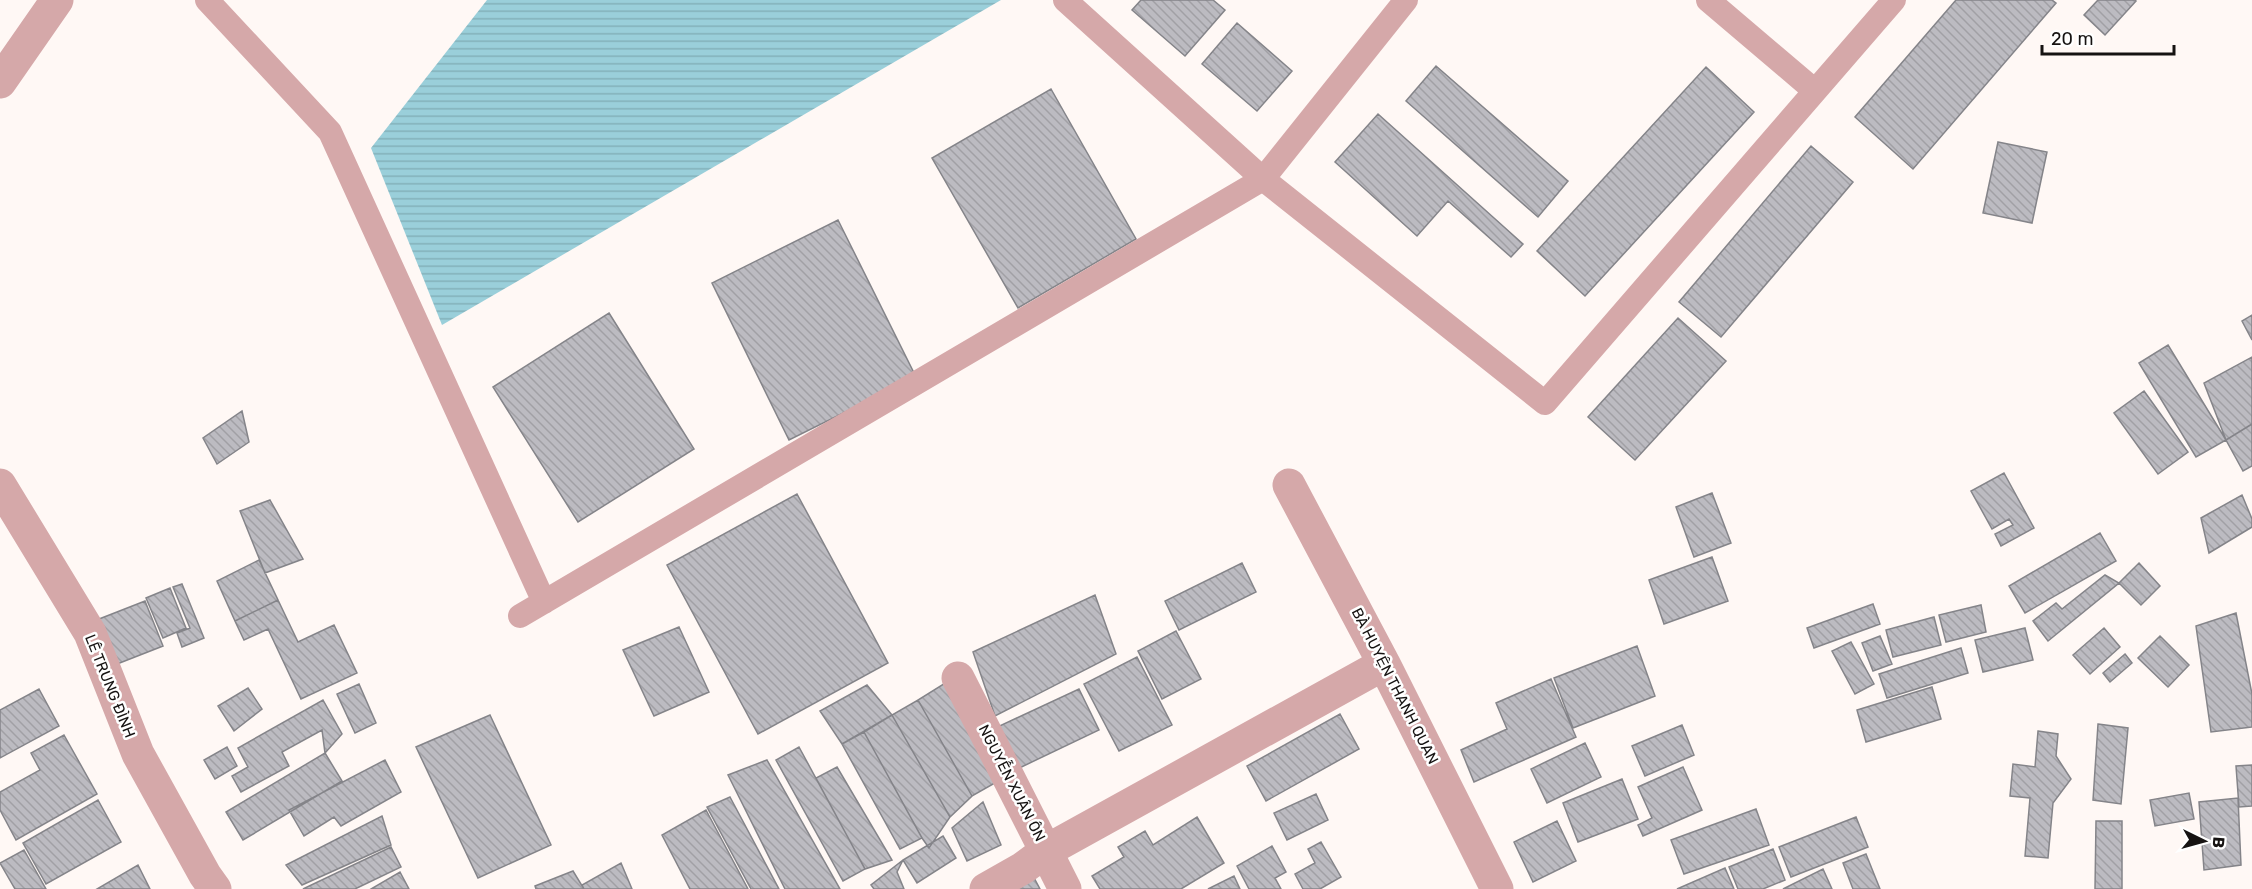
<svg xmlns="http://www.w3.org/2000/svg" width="2252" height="889" font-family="Rubik,sans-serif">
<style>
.water{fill:url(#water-rules)}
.building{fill:url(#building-back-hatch);stroke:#848489;stroke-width:1.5}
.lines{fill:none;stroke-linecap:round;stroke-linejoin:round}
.lane{stroke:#d5a8a9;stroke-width:24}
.street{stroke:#d5a8a9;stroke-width:33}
.labels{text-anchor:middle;stroke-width:5;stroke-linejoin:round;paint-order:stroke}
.street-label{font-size:15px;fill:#161312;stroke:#fff}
</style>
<defs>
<pattern id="water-rules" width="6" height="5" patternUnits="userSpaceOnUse" patternTransform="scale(1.5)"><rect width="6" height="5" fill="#9acfda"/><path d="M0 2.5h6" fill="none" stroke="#84b1ba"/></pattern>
<pattern id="building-back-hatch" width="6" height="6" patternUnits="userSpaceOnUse" patternTransform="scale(1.5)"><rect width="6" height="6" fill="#bcbbc1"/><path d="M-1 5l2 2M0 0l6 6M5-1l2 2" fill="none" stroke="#a1a0a5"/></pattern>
</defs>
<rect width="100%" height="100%" fill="#fff8f5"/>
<path class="water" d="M487,0H1001L442,325L371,148Z"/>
<path class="building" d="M1141,0H1213L1225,10L1185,56L1132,10Z
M1956,0H2052L2056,3L1913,169L1855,117Z
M2098,0H2135L2136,1L2105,35L2084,15Z
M1237,23L1292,71L1257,111L1202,64Z
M1436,66L1568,181L1538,217L1406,101Z
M1706,67L1754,112L1585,296L1537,251Z
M1051,89L1136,239L1018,308L932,158Z
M1378,114L1523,244L1511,257L1448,201L1417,236L1335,162Z
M1998,142L2047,152L2032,223L1983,213Z
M1811,146L1853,182L1721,337L1679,302Z
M838,220L916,377L789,440L712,283Z
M609,313L694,449L578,522L493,387Z
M2252,315V340L2242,321Z
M1678,318L1726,361L1635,460L1588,417Z
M2168,345L2226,440L2196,457L2139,363Z
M2252,357V424L2226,440L2204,383Z
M2144,391L2188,452L2158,474L2114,413Z
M242,411L249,442L217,464L203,438Z
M2252,424V466L2243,471L2226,440Z
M2004,473L2034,528L2001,546L1995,534L2013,525L2009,519L1992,529L1971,491Z
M1712,493L1731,543L1694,557L1676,507Z
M797,494L888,663L758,734L667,565Z
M2242,495L2252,519V527L2209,553L2201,518Z
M270,500L303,559L265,573L240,511Z
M2100,533L2116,561L2025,613L2009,586Z
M1712,557L1728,601L1664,624L1649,580Z
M259,560L278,600L235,621L217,581Z
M1242,563L1256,592L1179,630L1165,601Z
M2139,563L2160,586L2141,605L2119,583Z
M2105,575L2119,583L2048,641L2033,621L2056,603L2062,609Z
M182,584L204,638L182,647L177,633L190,628L173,587Z
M170,588L186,628L163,638L146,598Z
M1095,595L1116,654L995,716L973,652Z
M278,600L298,642L334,625L357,673L301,699L268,629L244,640L235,621Z
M145,601L163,646L112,666L94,621Z
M1873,604L1880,624L1814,648L1807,628Z
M1981,605L1986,632L1946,642L1939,615Z
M2236,613L2252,694V727L2211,732L2196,626Z
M1934,617L1941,645L1893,657L1886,630Z
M679,627L709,692L654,716L623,650Z
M2025,628L2033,660L1983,672L1975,640Z
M2104,628L2120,647L2090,674L2073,655Z
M1176,631L1201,679L1162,699L1138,651Z
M1880,636L1892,664L1873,671L1862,643Z
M2160,636L2189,665L2168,687L2138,658Z
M1851,642L1874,684L1855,694L1832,651Z
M1637,646L1655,696L1573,728L1554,678Z
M1961,648L1968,673L1887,698L1879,674Z
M2125,654L2132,663L2110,682L2103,673Z
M1137,657L1172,725L1119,751L1084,684Z
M1551,679L1576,737L1474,782L1461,750L1507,729L1496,703Z
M950,680L1002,779L972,796L918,700Z
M359,684L376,723L355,733L337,694Z
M867,685L892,715L842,744L820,711Z
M1932,687L1941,719L1866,742L1857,710Z
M248,688L262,709L234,731L218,706Z
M39,689L59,726L0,758V710Z
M1079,689L1099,730L1013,771L993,729Z
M323,700L342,734L325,753L322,730L282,752L289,766L241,792L232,776L248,767L238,748Z
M918,700L972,796L950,817L892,715Z
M1340,714L1359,749L1266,801L1247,766Z
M490,715L551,845L478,878L416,747Z
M892,715L950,817L929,848L922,838L864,732Z
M2098,724L2128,728L2121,804L2093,800Z
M1682,725L1694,755L1645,776L1632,746Z
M2038,731L2058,734L2056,756L2071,779L2053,803L2048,858L2025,856L2030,798L2010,796L2013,764L2035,767Z
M864,732L922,838L900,849L842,744Z
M64,735L97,794L16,840L0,810V792L40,770L31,753Z
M1585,743L1601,777L1547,803L1531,769Z
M227,747L237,766L215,779L204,760Z
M799,747L865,869L843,881L776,760Z
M325,753L342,781L243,840L226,812Z
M385,760L401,792L341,826L334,817L304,836L289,810Z
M767,760L840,889H785L728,775Z
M2252,765V806L2239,807L2236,766Z
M837,767L892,860L865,869L816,778Z
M1683,767L1702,810L1643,836L1638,825L1652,818L1638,787Z
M1622,779L1638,819L1578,842L1563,803Z
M2189,793L2194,819L2155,826L2150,800Z
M1316,794L1328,820L1287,840L1274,813Z
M730,797L779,889H751L707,807Z
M2238,798L2241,865L2204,870L2199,802Z
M98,800L121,842L46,884L23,843Z
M983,802L1001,845L967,861L952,828Z
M1756,809L1769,845L1684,874L1671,840Z
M706,810L748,889H690L662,835Z
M382,816L391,845L302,885L286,865Z
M1197,817L1224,863L1181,889H1100L1092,876L1124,857L1118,847L1145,831L1153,845Z
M1856,817L1868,847L1791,877L1779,847Z
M1557,821L1576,861L1533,882L1514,842Z
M2096,821H2122V889H2095Z
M943,836L956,858L917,883L903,860Z
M1321,842L1341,877L1320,889H1303L1295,874L1315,863L1308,849Z
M1272,846L1286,872L1275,878L1281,889H1249L1237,866Z
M391,847L401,867L355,889H303Z
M1773,849L1785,880L1763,889H1738L1729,867Z
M24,850L46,889H15L0,863Z
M1866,854L1880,889H1853L1843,863Z
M903,860L897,872L904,889H874L871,885Z
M621,863L632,889H584L582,885Z
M138,865L150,889H97Z
M1725,868L1734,889H1677Z
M1823,869L1832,889H1783Z
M573,871L584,889H536L535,886Z
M400,872L409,889H371Z
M1032,874L1040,889H1008Z
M1234,876L1240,889H1208Z"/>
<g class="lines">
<path class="lane" d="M207,0L330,132L544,602
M1065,0L1263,179L1545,403L1894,0
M1708,0L1815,91
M520,616L1263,179L1406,0"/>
<path class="street" d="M0,82L57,0
M0,485L90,633L138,754L205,875L215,889
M1289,485L1384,664L1497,889
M958,678L1065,889
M986,889L1023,868L1046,851L1384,664"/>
</g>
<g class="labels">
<g class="street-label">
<text transform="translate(110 686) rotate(68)" y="5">LÊ TRUNG ĐÌNH</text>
<text transform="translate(1395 686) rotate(63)" y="5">BÀ HUYỆN THANH QUAN</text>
<text transform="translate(1012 783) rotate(63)" y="5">NGUYỄN XUÂN ÔN</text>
</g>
</g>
<g transform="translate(2204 841) rotate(95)" stroke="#ffffff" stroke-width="4.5" paint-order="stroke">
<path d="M0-4.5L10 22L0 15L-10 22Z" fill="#161312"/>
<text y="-9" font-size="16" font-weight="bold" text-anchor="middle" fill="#161312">B</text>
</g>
<path d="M2042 45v9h132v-9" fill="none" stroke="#161312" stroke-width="3"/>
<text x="2051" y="45" font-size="18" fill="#161312" stroke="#ffffff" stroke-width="4.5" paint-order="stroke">20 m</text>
</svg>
